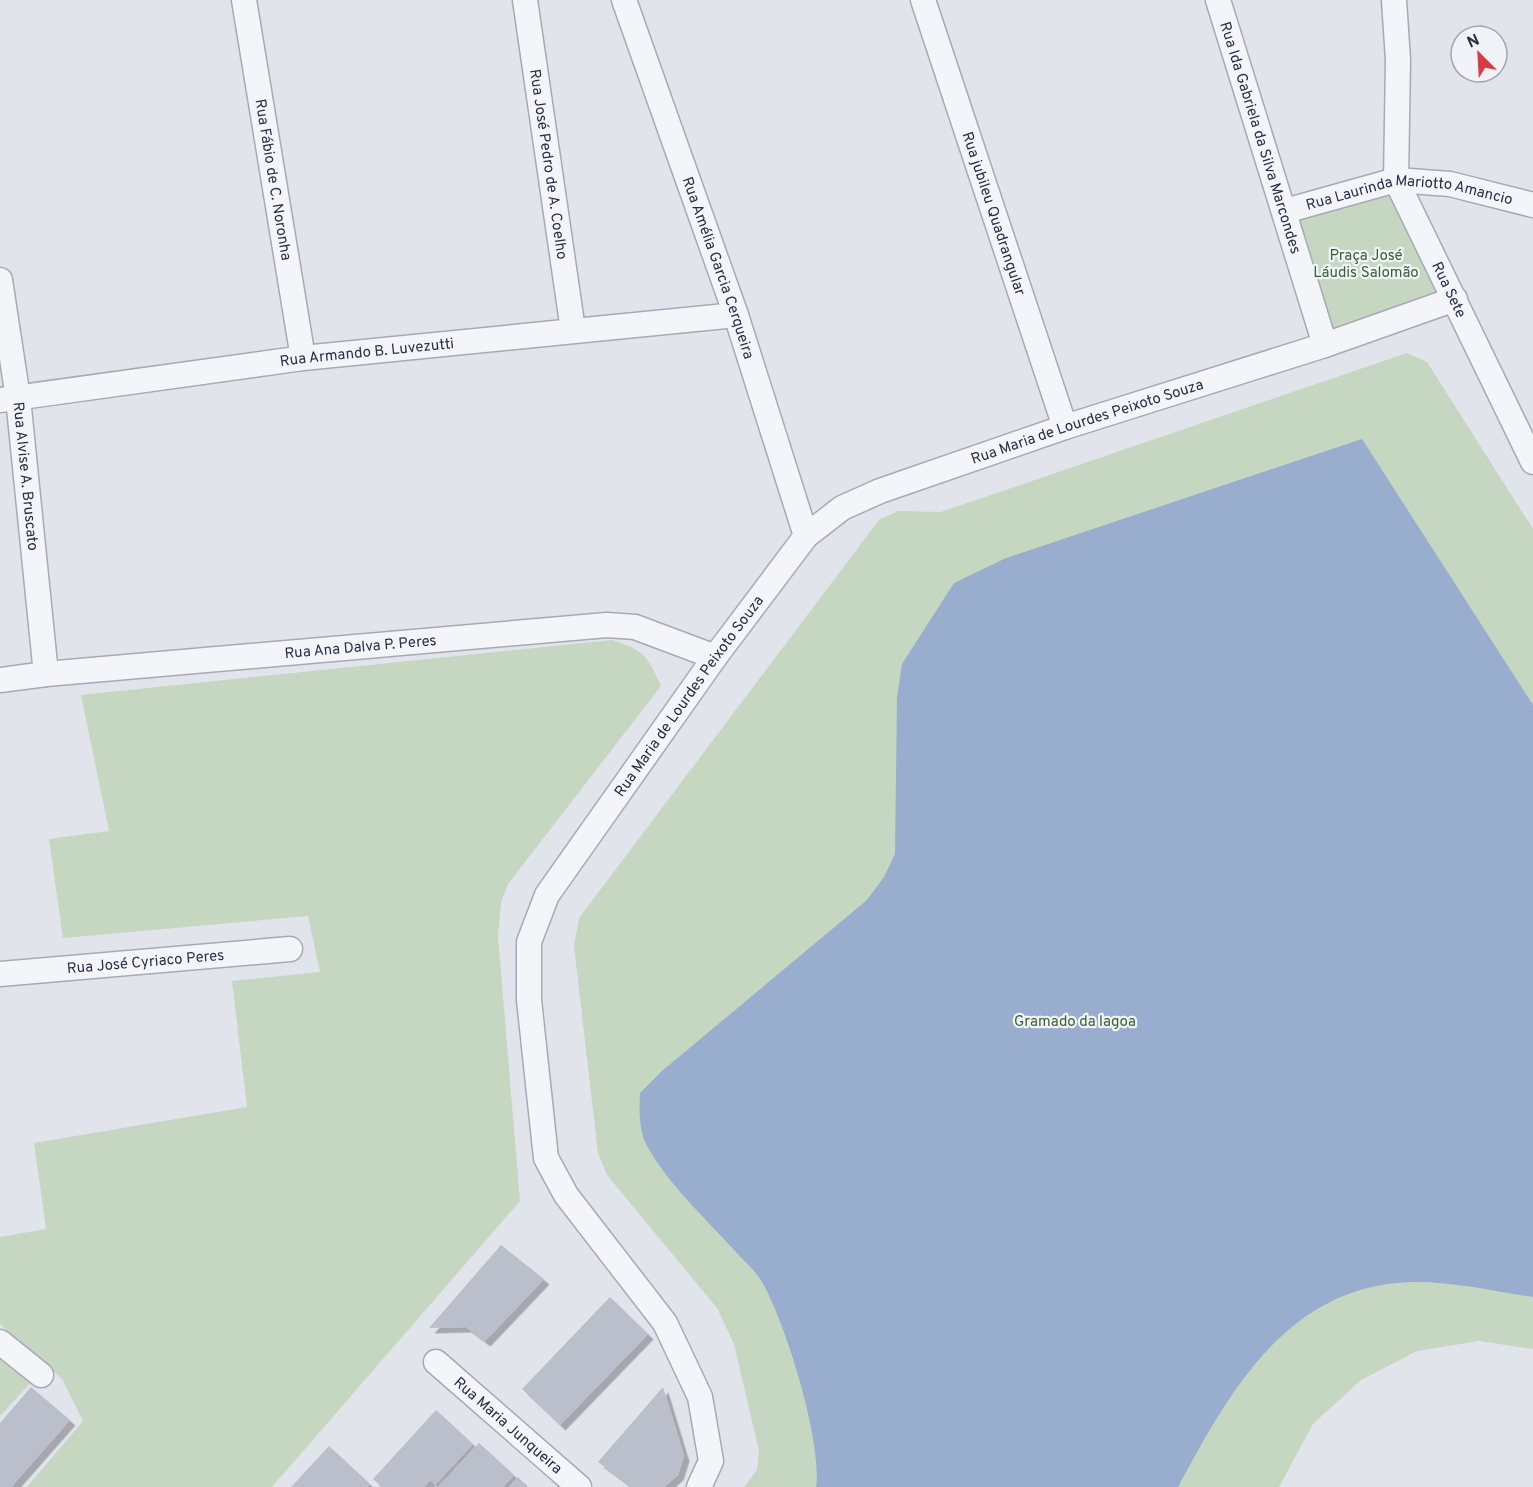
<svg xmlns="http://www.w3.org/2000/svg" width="1533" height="1487" font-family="Overpass,sans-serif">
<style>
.green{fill:#c5d6c1}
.water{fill:#99aece}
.building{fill:#babfcb;filter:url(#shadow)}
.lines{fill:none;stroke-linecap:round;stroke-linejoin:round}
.street-casing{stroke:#a5aab6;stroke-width:27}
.street{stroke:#f4f5f9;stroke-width:24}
.labels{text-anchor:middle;stroke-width:4.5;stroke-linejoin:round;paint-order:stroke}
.street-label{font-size:15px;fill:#272f45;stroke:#f1f3f8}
.park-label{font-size:15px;fill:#386233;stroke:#f1f3f8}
</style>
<defs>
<filter id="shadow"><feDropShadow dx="5.5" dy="5.5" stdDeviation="0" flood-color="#0004"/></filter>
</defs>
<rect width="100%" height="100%" fill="#e1e4eb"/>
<path class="green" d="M1391,188L1445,295L1329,336L1294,217Z
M1407,353L1427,362L1533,529V1349L1479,1341L1417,1351L1361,1380L1313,1424L1279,1487H744L757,1470L759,1451L734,1344L717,1308L607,1175L598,1153L574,946L579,918L879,520L898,511L941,512Z
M612,640C645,651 647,655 661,686L508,884L501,902L498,936L520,1201L272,1487H27L83,1421L62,1379L0,1324V1237L46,1229L34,1143L247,1107L232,981L320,972L308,916L63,938L49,839L109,831L81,695Z
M0,1351L33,1380L0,1416Z"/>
<path class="water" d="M1362,439L1533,705V1297C1493,1291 1451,1281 1411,1282C1287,1286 1230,1391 1178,1487H816C823,1443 785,1321 762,1282C756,1271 744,1261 735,1251C706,1219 668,1184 647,1146C639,1131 639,1110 640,1093L662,1071L867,900L884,877L895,854L897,698L902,664L954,583L1006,558Z"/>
<path class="building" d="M501,1245L544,1279L485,1341L466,1327L429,1328Z
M610,1297L648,1334L560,1425L522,1389Z
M31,1387L70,1420L11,1487H0V1423Z
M663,1387L684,1456L678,1475L664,1487H632L598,1462Z
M436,1410L473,1444L435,1485L430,1480L424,1487H382L373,1479Z
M479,1443L514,1475L503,1487H438Z
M329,1446L370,1484L367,1487H291Z
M518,1477L528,1487H509Z"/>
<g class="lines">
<g class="street-casing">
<g id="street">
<path id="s1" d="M244,0L303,358"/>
<path id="s2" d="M525,0L573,330"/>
<path id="s3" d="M624,0L736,315L806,536"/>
<path id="s4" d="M923,0L1065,427"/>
<path id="s5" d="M1218,0L1325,345"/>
<path id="s6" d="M1394,0L1398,60L1396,180L1533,462"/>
<path id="s7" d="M1285,211L1396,180L1450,184L1533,205"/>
<path id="s8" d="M0,280L18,398L46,674"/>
<path id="s9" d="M0,400L303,358L736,315"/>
<path id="s10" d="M0,680L46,674L607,625L635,627L715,657"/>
<path id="s11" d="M0,974L290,949"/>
<path d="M0,1342L41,1375"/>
<path id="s12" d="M436,1362L579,1487"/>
<path id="s13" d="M699,1487L711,1461L700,1397L665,1323L566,1195L546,1158L529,1000V942L547,895L715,657L806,536L842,508L880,491L1065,427L1325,345L1455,299"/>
</g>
</g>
<use href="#street" class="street"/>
</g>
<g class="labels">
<g class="street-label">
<text dy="5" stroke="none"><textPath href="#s5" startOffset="144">Rua Ida Gabriela da Silva Marcondes</textPath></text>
<text dy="5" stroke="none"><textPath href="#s2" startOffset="166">Rua José Pedro de A. Coelho</textPath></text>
<text dy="5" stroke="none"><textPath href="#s1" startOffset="182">Rua Fábio de C. Noronha</textPath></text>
<text dy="5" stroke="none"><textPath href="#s7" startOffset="128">Rua Laurinda Mariotto Amancio</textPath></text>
<text dy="5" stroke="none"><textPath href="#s4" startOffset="225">Rua jubileu Quadrangular</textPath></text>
<text dy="5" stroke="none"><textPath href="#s3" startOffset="284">Rua Amélia Garcia Cerqueira</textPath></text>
<text dy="5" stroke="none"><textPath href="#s6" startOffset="302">Rua Sete</textPath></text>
<text dy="5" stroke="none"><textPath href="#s9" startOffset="370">Rua Armando B. Luvezutti</textPath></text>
<text dy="5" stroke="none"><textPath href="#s13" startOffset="1395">Rua Maria de Lourdes Peixoto Souza</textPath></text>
<text dy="5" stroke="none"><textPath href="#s8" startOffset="198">Rua Alvise A. Bruscato</textPath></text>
<text dy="5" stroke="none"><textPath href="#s10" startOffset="362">Rua Ana Dalva P. Peres</textPath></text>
<text dy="5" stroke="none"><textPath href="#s13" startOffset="891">Rua Maria de Lourdes Peixoto Souza</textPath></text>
<text dy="5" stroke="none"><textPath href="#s11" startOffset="146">Rua José Cyriaco Peres</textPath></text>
<text dy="5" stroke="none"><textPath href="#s12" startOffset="96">Rua Maria Junqueira</textPath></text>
</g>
<g class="park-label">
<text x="1366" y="260">Praça José<tspan x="1366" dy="17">Láudis Salomão</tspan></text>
<text x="1075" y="1026">Gramado da lagoa</text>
</g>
</g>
<g transform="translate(1479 54) rotate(336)"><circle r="28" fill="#f1f3f8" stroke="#a0a5b0" stroke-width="1.5"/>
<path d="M0-4.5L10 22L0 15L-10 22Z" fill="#db3a45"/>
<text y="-9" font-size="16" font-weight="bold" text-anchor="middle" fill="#272f45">N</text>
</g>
</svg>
